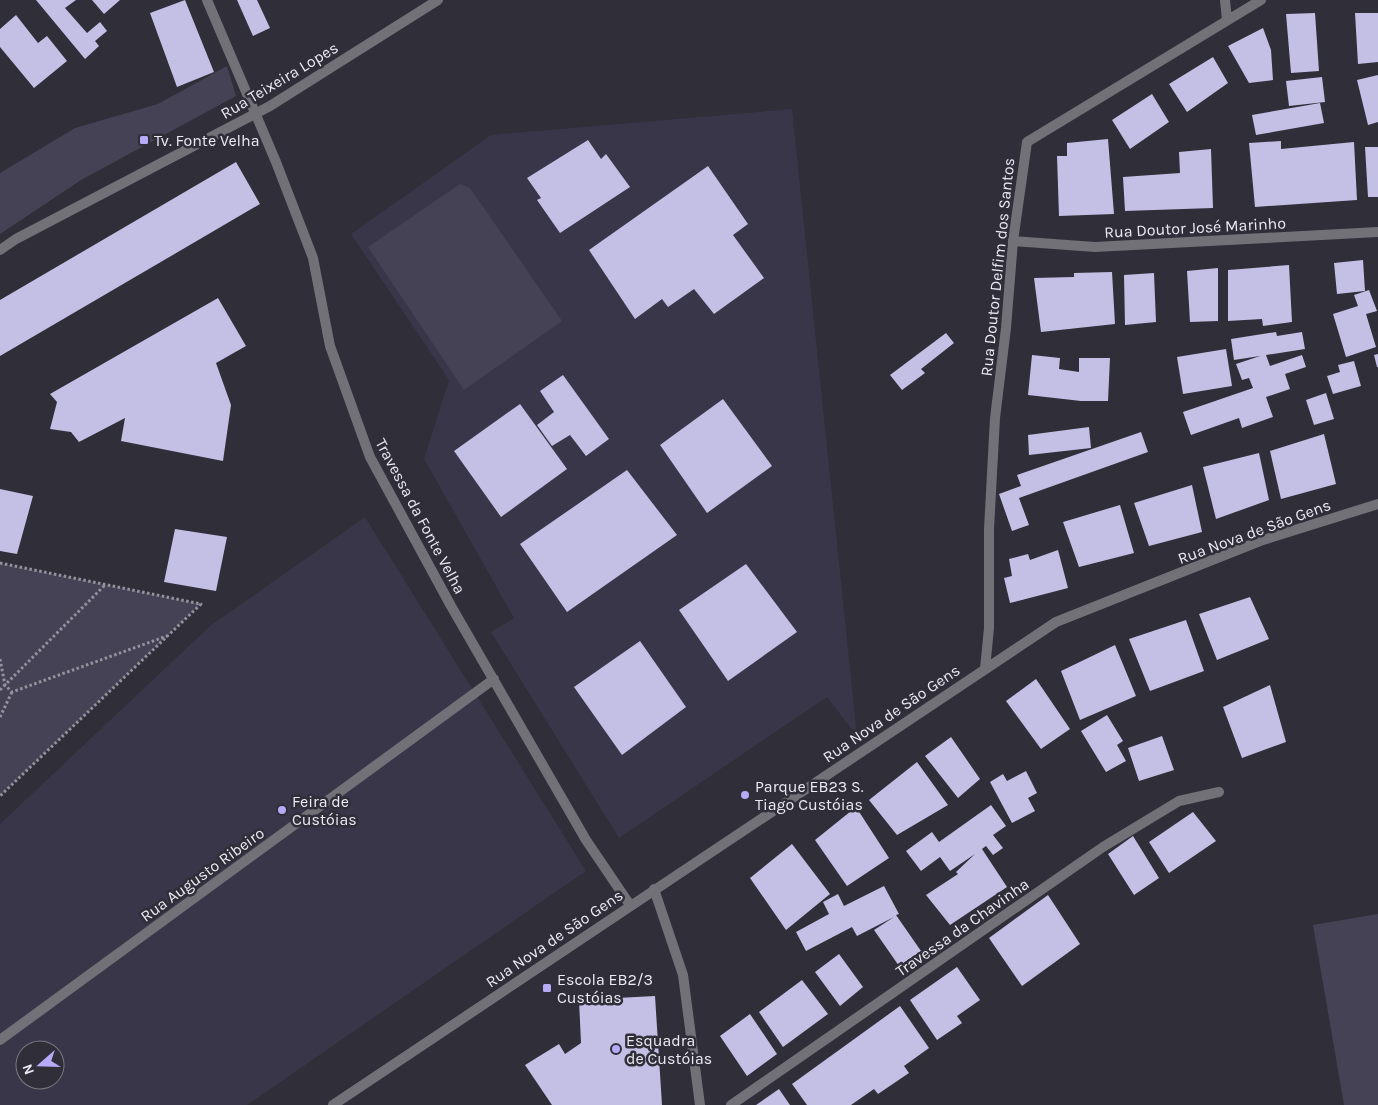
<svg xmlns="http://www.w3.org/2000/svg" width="1378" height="1105" font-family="Karla,sans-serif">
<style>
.built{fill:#383648;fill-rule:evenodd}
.green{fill:#454256}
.building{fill:#c4bfe5}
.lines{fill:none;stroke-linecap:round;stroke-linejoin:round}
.path{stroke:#94939d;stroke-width:3;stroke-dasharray:2.5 2.5;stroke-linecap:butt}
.minor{stroke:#717177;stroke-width:10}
.tertiary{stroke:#717177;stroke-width:10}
.poi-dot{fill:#b7abf8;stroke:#2f2e39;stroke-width:2}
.labels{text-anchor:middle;stroke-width:5;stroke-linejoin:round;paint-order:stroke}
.street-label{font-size:16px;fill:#ebeaf2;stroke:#2f2e39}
.poi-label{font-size:16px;fill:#ebeaf2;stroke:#2f2e39;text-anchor:start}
</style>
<rect width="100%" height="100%" fill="#2f2e39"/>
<path class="built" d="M792,109L857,736L827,697L619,838L491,632L514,618L424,459L449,380L351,234L491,135Z
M365,517L586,871L247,1105H0V824L210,626ZM25,1050H55V1080H25Z"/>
<path class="green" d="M227,66L236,96L81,180L0,234V173L75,128L158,104Z
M460,184L470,188L562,321L464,390L368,247Z
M0,563L201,604L0,796Z
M1378,914V1105H1344L1313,925Z"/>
<path class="building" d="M36,0H76L65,8L87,33L100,22L107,31L95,41L99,46L85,59Z
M92,0H120L104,14Z
M185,0L214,72L177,87L150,13Z
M237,0H257L270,28L253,36Z
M1315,13L1319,71L1291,73L1286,14Z
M1355,13H1378V62L1358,64Z
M16,15L38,43L47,36L67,61L34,88L0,47V29Z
M1263,28L1271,50L1273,80L1249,83L1228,46Z
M1213,57L1228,83L1187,112L1169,84Z
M1378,75V122L1368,125L1357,80Z
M1322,77L1325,102L1289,106L1286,81Z
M1152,94L1169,122L1130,149L1112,120Z
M1320,103L1324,123L1256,135L1252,115Z
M1108,139L1114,214L1059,216L1057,156H1067V143Z
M588,140L601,159L606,154L630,187L560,233L537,200L541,198L527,178Z
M1281,141V149L1354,142L1357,200L1255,207L1249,143Z
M1365,147H1378V197H1368Z
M1211,149L1213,208L1125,211L1123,177L1180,173L1179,152Z
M236,162L260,204L0,356V300Z
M708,166L748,224L733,235L764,278L714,314L694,289L668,307L662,299L635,319L589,250Z
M1363,260L1365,291L1337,294L1334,263Z
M1289,265L1292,322L1263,326L1262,319L1228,321V270Z
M1218,268V321L1190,322L1187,271Z
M1112,272L1115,324L1041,332L1034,278L1074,277V273Z
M1154,273L1156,322L1125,325L1124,275Z
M1369,290L1377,311L1366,314L1376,347L1346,357L1333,314L1358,306L1354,295Z
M218,298L246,346L216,363L231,405L223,461L121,441L125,418L79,442L71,432L50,429L57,402L50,394Z
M1276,332L1277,336L1302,332L1305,349L1266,355L1270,366L1302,355L1306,367L1285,374L1290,389L1266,397L1273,417L1242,428L1239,418L1191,435L1183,412L1253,388L1249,378L1242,380L1236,364L1260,356L1234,360L1231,339Z
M946,333L954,343L921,369L925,373L902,390L890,375Z
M1226,349L1232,386L1183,394L1177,357Z
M1378,354V367H1377L1374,355Z
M1032,355L1060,358L1059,369L1079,372V358H1110L1108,401H1081L1028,395Z
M1354,361L1361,386L1333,394L1327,376L1340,372L1338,365Z
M563,375L609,439L586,456L570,435L552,446L537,425L554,412L540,391Z
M1326,393L1334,419L1314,425L1306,400Z
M723,399L772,466L707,513L660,445Z
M520,404L567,469L501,517L454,451Z
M1089,427L1091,448L1029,455L1028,435Z
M1141,432L1148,452L1019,498L1029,525L1012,531L999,494L1021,486L1017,475Z
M1324,434L1336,484L1281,499L1270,451Z
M1259,453L1269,500L1216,519L1203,467Z
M627,470L677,535L567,612L520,544Z
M1192,485L1202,532L1149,546L1134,503Z
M0,489L33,496L17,554L0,551Z
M1120,505L1134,553L1079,567L1063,522Z
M175,529L227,537L216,591L164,582Z
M1058,550L1068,588L1010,603L1004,578L1012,576L1009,559L1028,554L1030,560Z
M746,564L797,632L728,681L679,610Z
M1250,597L1269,639L1217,660L1199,614Z
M1186,620L1204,671L1150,691L1129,639Z
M640,641L686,707L622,755L574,687Z
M1115,645L1136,696L1080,720L1061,671Z
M1036,679L1070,729L1041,749L1006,701Z
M1270,685L1286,742L1242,758L1223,707Z
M1107,715L1123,741L1117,745L1126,761L1106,772L1081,731Z
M1162,736L1174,770L1139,781L1128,748Z
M951,737L980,779L958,798L925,756Z
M917,762L948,805L897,835L869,800Z
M1026,771L1037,793L1028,798L1035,811L1012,823L990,782L1003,774L1007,781Z
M991,805L1006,826L993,835L1003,848L993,855L986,846L982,849L1007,887L950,925L926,895L958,874L956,872L975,854L950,871L940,857L921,871L906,851L932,832L939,842Z
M856,807L889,858L847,886L815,840Z
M1193,812L1216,841L1169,873L1149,842Z
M1133,836L1159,878L1134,895L1108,854Z
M792,844L830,894L786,930L750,878Z
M884,886L899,914L896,915L921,951L899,966L874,930L894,917L857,936L852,927L806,951L796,932L829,914L823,902L838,894L844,906Z
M1048,895L1080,944L1022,986L989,938Z
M839,954L863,987L840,1006L815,972Z
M957,967L980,1000L957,1016L962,1023L937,1040L910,1000Z
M802,980L828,1014L783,1047L759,1012Z
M655,996L662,1105H552L525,1065L559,1044L565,1054L581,1043L579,1000Z
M900,1006L929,1048L904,1066L909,1073L878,1094L874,1089L851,1105H807L792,1084Z
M750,1014L777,1054L747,1076L720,1036Z
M779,1089L790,1105H756Z"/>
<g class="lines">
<path class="path" d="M0,563L201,604L0,796
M0,659L5,685L12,692L167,636
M0,690L106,584
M0,717L12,692"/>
<path class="minor" d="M207,0L276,162L313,258L330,346L370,457L451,606L586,840L630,905
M1225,0L1227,20
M1013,241L1095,247L1378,232
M985,669L989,628V529L995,418L1006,328L1013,241L1027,142L1261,0
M654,889L683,975L700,1105
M0,1040L494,679
M731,1105L1103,847L1179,801L1219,792"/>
<path class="tertiary" d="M0,250L16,239L270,106L438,0
M333,1105L1056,622L1260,541L1378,504"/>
</g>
<g class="poi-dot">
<rect x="139" y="135" width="10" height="10" rx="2.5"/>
<circle cx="745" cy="795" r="5"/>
<circle cx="282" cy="810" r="5"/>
<rect x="542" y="983" width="10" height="10" rx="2.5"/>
<circle cx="616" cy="1049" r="5"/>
</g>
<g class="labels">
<g class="street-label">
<text transform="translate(279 80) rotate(-31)" y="6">Rua Teixeira Lopes</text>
<text transform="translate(1195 227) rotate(-3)" y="6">Rua Doutor José Marinho</text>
<text transform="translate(997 267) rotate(-84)" y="6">Rua Doutor Delfim dos Santos</text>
<text transform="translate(421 516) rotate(62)" y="6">Travessa da Fonte Velha</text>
<text transform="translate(1254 531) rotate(-20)" y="6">Rua Nova de São Gens</text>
<text transform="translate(891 713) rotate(-34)" y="6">Rua Nova de São Gens</text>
<text transform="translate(202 874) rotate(-36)" y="6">Rua Augusto Ribeiro</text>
<text transform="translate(962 927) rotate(-35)" y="6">Travessa da Chavinha</text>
<text transform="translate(554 938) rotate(-34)" y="6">Rua Nova de São Gens</text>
</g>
<g class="poi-label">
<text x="154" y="146">Tv. Fonte Velha</text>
<text x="755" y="792">Parque EB23 S.<tspan x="755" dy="18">Tiago Custóias</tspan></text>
<text x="292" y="807">Feira de<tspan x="292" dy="18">Custóias</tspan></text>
<text x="557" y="985">Escola EB2/3<tspan x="557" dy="18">Custóias</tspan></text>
<text x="626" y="1046">Esquadra<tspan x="626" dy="18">de Custóias</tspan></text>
</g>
</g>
<g transform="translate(40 1065) rotate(250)"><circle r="24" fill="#2f2e39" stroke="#7a7983"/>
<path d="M0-4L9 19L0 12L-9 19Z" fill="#b7abf8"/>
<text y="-8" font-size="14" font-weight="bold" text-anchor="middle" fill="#ebeaf2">N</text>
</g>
</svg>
